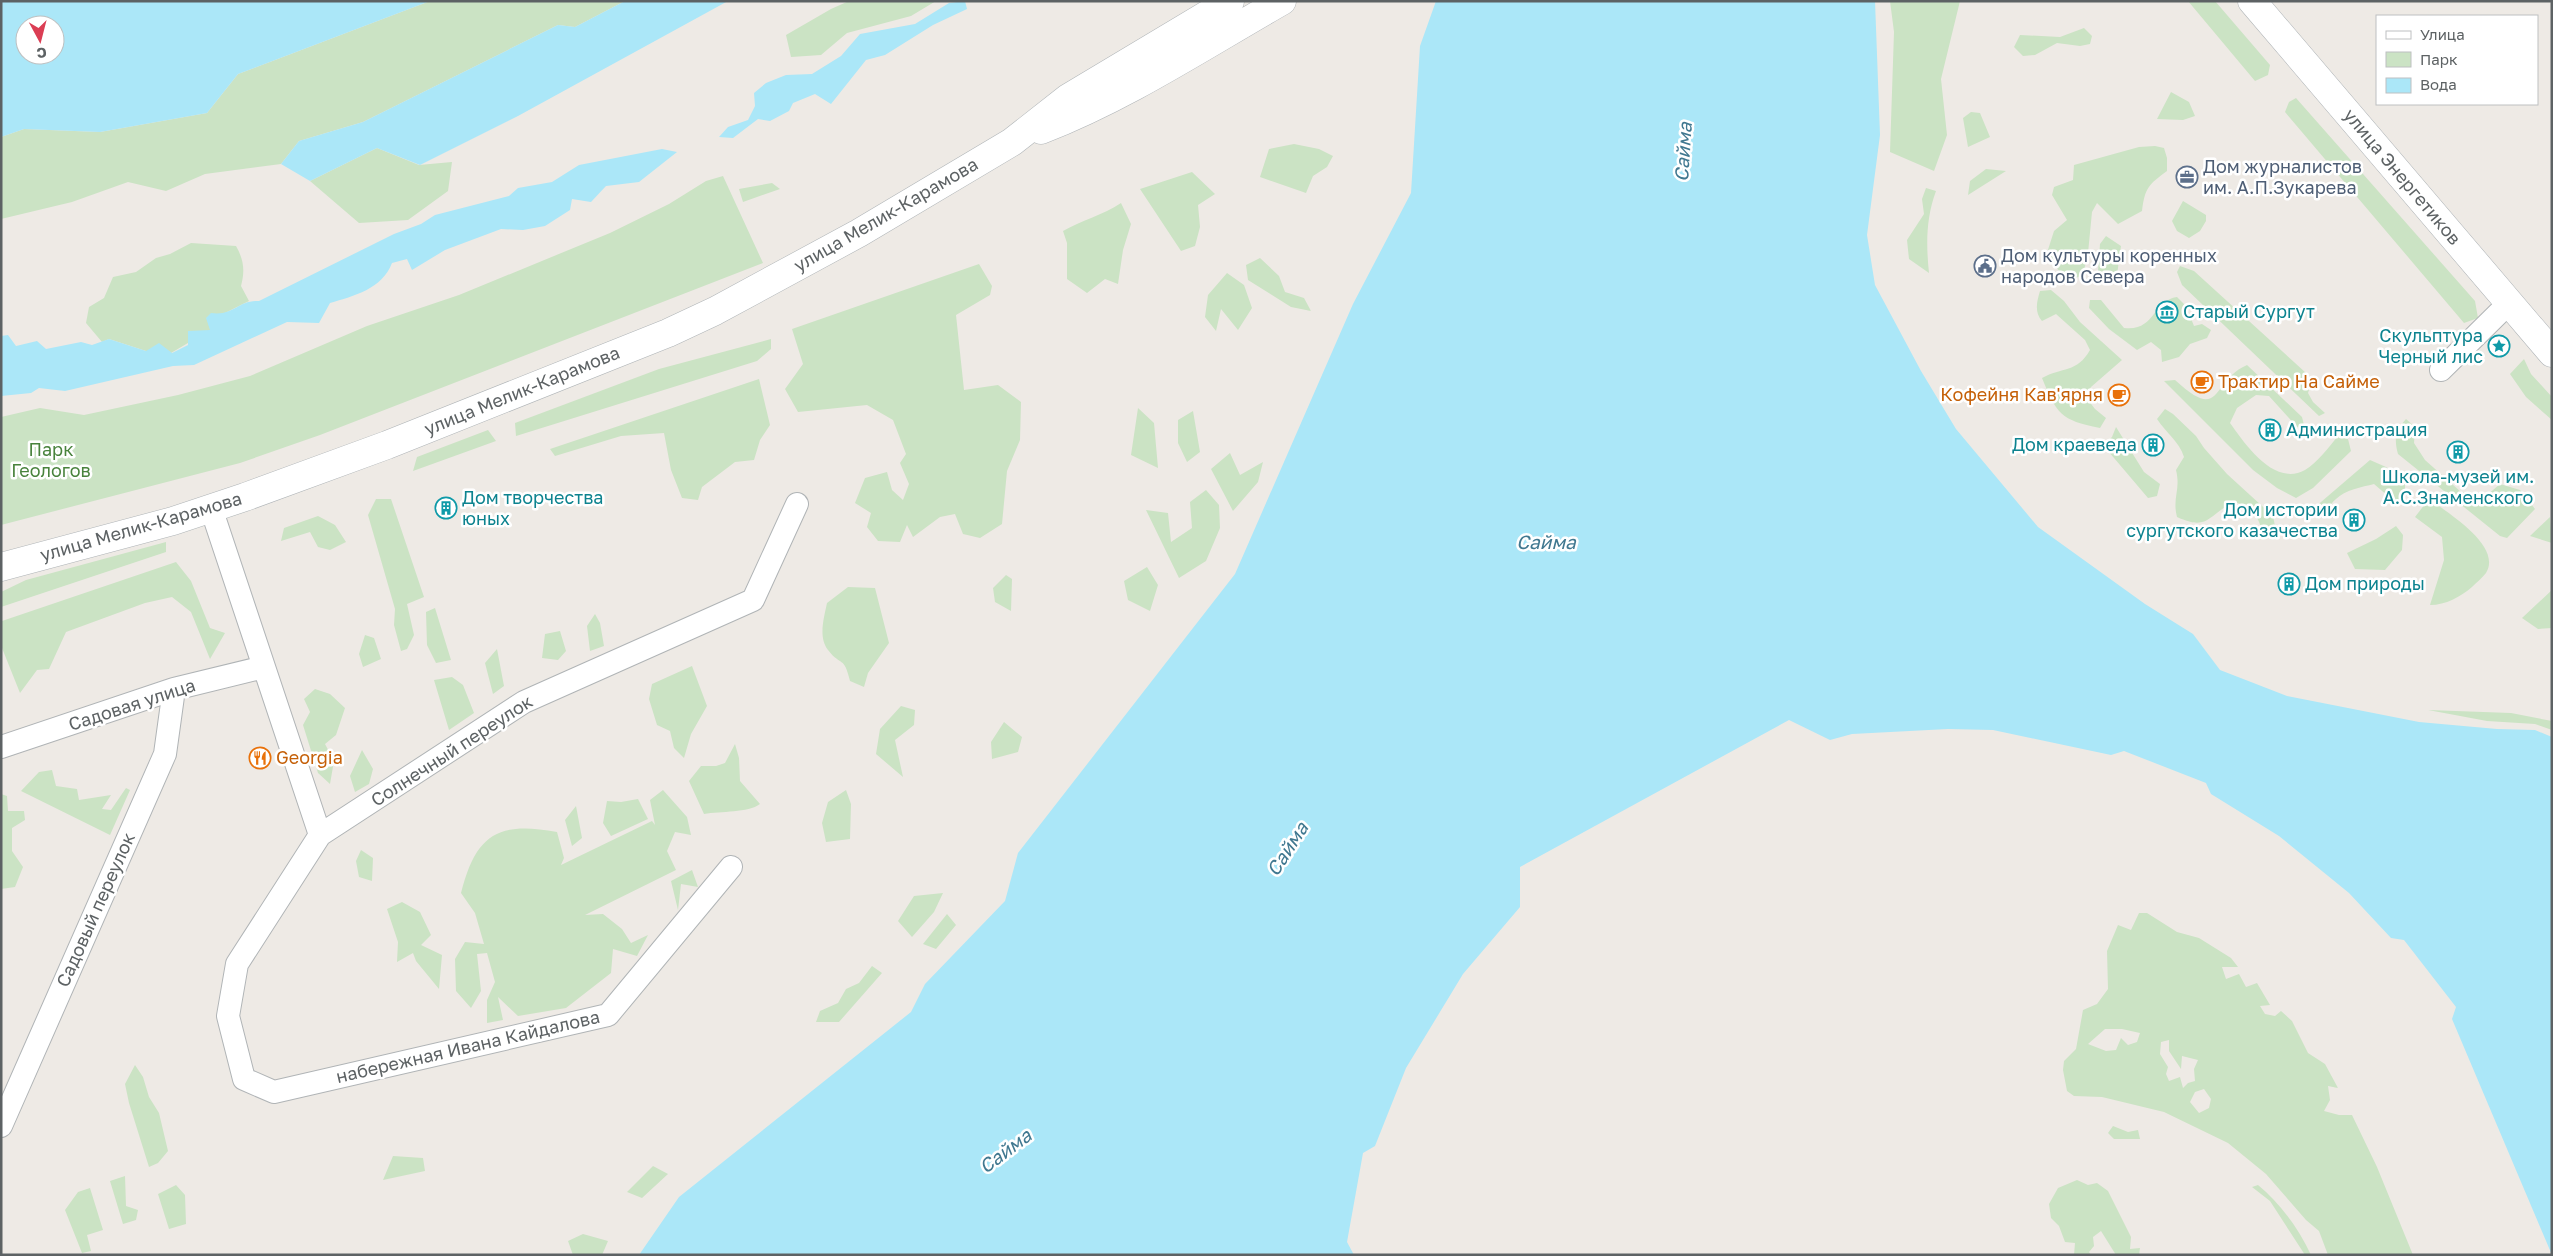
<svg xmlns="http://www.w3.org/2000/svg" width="2553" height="1256" font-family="'Golos Text',sans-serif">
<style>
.green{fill:#cbe3c4;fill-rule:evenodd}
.water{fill:#abe7f8;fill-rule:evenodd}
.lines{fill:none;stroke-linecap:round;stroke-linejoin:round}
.minor-casing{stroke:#b0b4b6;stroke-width:24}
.secondary-casing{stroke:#afb4b7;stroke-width:29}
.minor{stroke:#fff;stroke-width:22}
.secondary{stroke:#fff;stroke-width:28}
.labels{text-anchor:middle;stroke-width:5;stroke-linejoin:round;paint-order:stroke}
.service-label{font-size:18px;fill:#4e5e75;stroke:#fff;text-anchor:start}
.street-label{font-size:18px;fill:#5d6264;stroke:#fff}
.culture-label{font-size:18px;fill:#0d838f;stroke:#fff;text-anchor:start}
.food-label{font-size:18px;fill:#c56008;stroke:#fff;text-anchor:start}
.park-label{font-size:18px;fill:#49833d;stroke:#fff}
.water-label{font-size:19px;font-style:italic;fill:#407890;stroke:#fff}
</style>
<rect width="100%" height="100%" fill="#eeeae5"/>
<path class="green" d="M430,1H625L575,27L558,25L363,122L299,141L281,164L205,174L166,191L128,182L72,202L1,219V137L24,129L100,132L207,113L238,74Z
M849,1H936L911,16L847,33L821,55L791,57L786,35L831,9Z
M1890,1H1960L1941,79L1947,135L1934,171L1890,152L1894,32Z
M2188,1H2215L2270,65L2268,75L2255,81Z
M2084,28L2092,36L2090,44L2080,46L2057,43L2035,55L2023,56L2014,47L2020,35L2060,37Z
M2171,92L2189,102L2195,116L2183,120L2157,119Z
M2296,98L2475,301L2478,318L2464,323L2285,112L2289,102Z
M1971,112L1980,113L1990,137L1968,147L1963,118Z
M1294,144L1319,149L1333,156L1327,167L1313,176L1306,193L1260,177L1269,149Z
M2155,146L2164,148L2167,158V171C2148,185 2145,188 2142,211L2118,224L2097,203L2092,212L2088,253L2083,275L2068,281L2046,256L2054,231L2067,220L2052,195L2054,187L2073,180L2074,165L2139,147Z
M377,148L419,165L452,162L448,191L408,220L359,223L310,181Z
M1986,169L2006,171L1968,195L1970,181Z
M1192,172L1215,194L1198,205L1200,227L1195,246L1181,251L1140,189Z
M723,176L763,263L320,435L240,463L1,525V417L40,408L84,415L178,395L250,376L367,326L459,295L610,233L669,204L706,181Z
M772,183L780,189L743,202L739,189Z
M1926,188L1936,191C1926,218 1926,244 1929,273L1909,259L1907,240L1924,214L1922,199Z
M2183,201L2206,215V221L2200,231L2189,238L2177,231L2172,221Z
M1121,203L1131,224L1123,250L1118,284L1105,279L1087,293L1067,279V243L1063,231C1082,220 1103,215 1121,203Z
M2106,236L2121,246L2117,275L2107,283L2098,271L2100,244Z
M191,243L236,246C244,260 245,271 241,286L249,301L223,314L210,330L171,353L146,351L109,339L102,342L86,323L89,307L104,298L113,277L136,272L156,258L170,254Z
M1260,258L1279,276L1285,292L1304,298L1311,311L1291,307L1248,280L1246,265Z
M979,264L992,286L990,295L956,315L964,390L998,385L1021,402L1020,440L1007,471L1002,524L980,538L963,534L955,514L940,517L913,537L907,525L900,542L878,541L867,527L871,513L855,503L865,478L887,472L892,490L903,500L909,484L900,463L906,454L893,420L867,405L798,412L785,389L803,364L792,329Z
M2180,266L2194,271L2306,373L2311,383L2308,393L2313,402L2325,413L2319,416L2182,285L2177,272Z
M1227,273L1244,285L1252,308L1238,330L1221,309L1216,331L1205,317L1208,295Z
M2051,290L2064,301L2080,322L2122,360L2091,387L2085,396L2095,409L2106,418L2100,428C2060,420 2057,414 2042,378C2062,367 2077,373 2090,350L2085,340L2056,314L2042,321C2034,312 2037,301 2040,291Z
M2177,297L2186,306L2194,326L2202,324L2211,330L2207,338L2190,344L2179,357L2162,362L2161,350L2151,342L2137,350L2109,329L2089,308L2090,300H2101L2124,328C2155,332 2153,300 2177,297Z
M771,339V349L757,361L516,436L515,423L659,369Z
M2524,359L2531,374L2552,397V420L2526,397L2510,374Z
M2247,365L2302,417L2304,425L2297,427L2269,396L2256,395L2237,408L2230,423C2245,444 2274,487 2305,470C2317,463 2329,447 2338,436L2348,439L2351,451L2313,488L2296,498L2277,488L2253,470L2164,381L2175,380C2223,424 2210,381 2247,365Z
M759,379L770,425L760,440L754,460L735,462L702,487L698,500L682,498L671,470L664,433L621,436L555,456L550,449Z
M1138,408L1154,423L1158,468L1131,455Z
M2165,409L2173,414L2196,436L2204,448L2227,474L2273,516L2275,526L2262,531C2258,515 2251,507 2235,502C2207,514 2210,532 2177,517C2172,498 2181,490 2176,470L2184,457C2179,441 2166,433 2157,419Z
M1193,411L1200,452L1187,462L1178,443V420Z
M2406,419L2415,427L2414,443L2425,460L2461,492L2486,496L2500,484L2520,490L2535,509L2507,538L2500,536L2398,454C2394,439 2395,431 2406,419Z
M2116,427L2144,472L2160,484L2157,496L2148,498L2103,445L2112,437Z
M488,430L496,441L413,471L417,457Z
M1230,453L1240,475L1263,462L1258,482L1233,511L1211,469Z
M2370,460L2386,467L2405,482V501L2396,503L2374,484C2362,487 2345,490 2336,499C2327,507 2330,511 2317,519L2314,508Z
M1206,490L1219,505L1220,528L1206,561L1179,578L1146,510L1168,513L1171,542L1192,528L1190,502Z
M376,499H391L424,597L407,604L414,635L407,649L401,651L394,625L395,609L368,515Z
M2435,503C2452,516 2502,547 2486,573C2482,578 2476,583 2472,587C2460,597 2446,605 2430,605L2444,560L2442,537L2415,517L2425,504Z
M318,516L335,525L346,542L330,550L318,547L310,532L281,541L284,528Z
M2550,517L2552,543L2530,536Z
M2396,526L2403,535L2402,550L2385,570L2355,569L2347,553L2376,539Z
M166,542V552L1,607V592L26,580Z
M176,562L191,581L210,628L225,633L210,659L191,612L172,597L145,603L66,632L49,669L37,670L20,693L2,648V621Z
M1147,567L1158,585L1150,611L1128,600L1124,581Z
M1006,575L1012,579L1011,611L995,602L993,588Z
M848,587L875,588L889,643L868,673L864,687L850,681C844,655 841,667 828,650C818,637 824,618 827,603Z
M2552,590V628L2538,629L2522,618Z
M435,608L451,660L436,663L427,645L426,612Z
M595,614L600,623L604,646L590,651L587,626Z
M560,631L566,651L558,660L542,658L545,634Z
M365,635L374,638L381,659L363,667L359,654Z
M497,649L504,686L493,694L485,663Z
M692,666L707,706L691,734L684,758L674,748L670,731L657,725L649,699L652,684Z
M452,677L463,685L474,713L449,730L434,680Z
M315,689L330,694L345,708L336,735L325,744L334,761L330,784L318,773L303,725L310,712L304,699Z
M901,706L915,710L914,725L895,740L903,777L876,754L880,729Z
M2428,710L2511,713L2552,721V730L2535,724L2487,721Z
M1004,722L1022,737L1018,752L992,759L991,742Z
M735,744L739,758L740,781L760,804C748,813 721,811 704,814L689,781L701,766H716L725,763Z
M362,750L373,769L369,784L355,792L350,776Z
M52,770L56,786L77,789L79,800L111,795L102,809L111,810L126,788L130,790L110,835L21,791L39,772Z
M663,790L687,817L691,835L675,832L667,851L676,870L585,915L603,914L622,929L631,943L648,935L637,956L613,949L611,973L566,1008L518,1016L498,997L503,1020L487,1023V1000L495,982L487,953L477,954L481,991L471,1008L456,991L455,959L465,942L484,944L475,913L461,893C476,834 498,821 557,832L564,858L561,865L652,821L655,825L650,800Z
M846,790L851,804L850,839L826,842L822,823L828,802Z
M1,794L7,796L8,811H24L25,820L12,828V851L23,867L15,887L1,889Z
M638,799L648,819L611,836L603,823L607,801L621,802Z
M576,806L582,838L572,846L565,820Z
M361,850L373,858L372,881L359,877L356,861Z
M692,870L698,887L681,884L678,910L671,881Z
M943,893L934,912L912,937L898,921L914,896Z
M402,902L420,912L431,935L421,945L442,955L439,989L416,961L413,953L397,962L398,942L387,909Z
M2139,913H2147L2177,932L2199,938L2231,958L2238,967H2222L2226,979L2239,974L2246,987L2257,983L2270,1005L2260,1006L2265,1014L2275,1016L2281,1011L2292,1021L2308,1053L2325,1064L2338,1088L2328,1086L2330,1100L2324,1111L2339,1115H2352L2377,1167L2413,1255H2328L2319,1231L2306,1220L2266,1174L2228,1143L2164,1112L2102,1097L2074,1096L2067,1091L2063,1070L2064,1061L2076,1049L2083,1010L2097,1004L2108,989L2107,951L2118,925L2131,930ZM2105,1029H2122L2140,1033L2137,1042L2128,1045L2121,1038L2116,1050L2106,1051L2088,1044ZM2169,1040V1051L2181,1069L2182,1056L2198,1060L2194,1069L2195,1081L2188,1083L2183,1088L2180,1077L2169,1081L2166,1074L2168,1067L2160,1054L2161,1042ZM2204,1089L2211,1099L2209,1108L2199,1113L2190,1102L2195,1092Z
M947,914L956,925L936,949L923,944Z
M872,966L882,973L839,1022H816L820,1011L838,1003L846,989L859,983Z
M135,1065L143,1077L149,1097L159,1113L168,1151L158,1163L149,1167L129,1103L125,1084Z
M2113,1126L2128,1132L2138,1130L2140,1139H2114L2108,1133Z
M393,1156L423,1158L425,1171L383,1180Z
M653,1166L668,1174L642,1198L627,1192Z
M125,1176L126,1206L138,1210L136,1220L123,1224L110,1181Z
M2077,1180L2088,1185L2097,1183L2108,1191L2131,1237L2130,1249L2140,1248L2139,1255H2116L2101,1231L2093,1237L2094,1246L2089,1252L2091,1255H2074L2075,1243L2065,1242L2059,1226L2051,1218L2049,1204L2058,1188Z
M176,1185L185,1195L186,1224L169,1229L158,1194Z
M2258,1185C2280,1203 2299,1229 2311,1255H2305L2270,1201L2252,1187Z
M90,1188L103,1230L87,1235L91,1251L82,1253L65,1210L78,1192Z
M583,1234L608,1241L602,1255H573L568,1241Z"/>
<path class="water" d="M1,1H430L238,74L207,113L100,132L24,129L1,137ZM25,25H55V55H25Z
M625,1H728L518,116L420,165L377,148L310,181L281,164L299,141L363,122L558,25L575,27Z
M965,1L967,9L933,25L885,55L866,60L831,104L815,94L793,103L789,111L770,121L758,119L733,138L719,137L728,127L748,120L755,106L754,93L766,83L786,75L812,74L841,56L860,34L915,24L949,3Z
M1436,1H1875L1880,135L1867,235L1875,285L1921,371L1956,429L2038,527L2145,604L2193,634L2220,670L2287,696L2419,722L2497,729L2535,730L2552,737V1255L2452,1019L2456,1007L2404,940L2391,938L2349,893L2279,836L2211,794L2206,783L2124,751L2111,755L1993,730L1948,729L1852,734L1830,740L1789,720L1520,867V907L1463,974L1406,1068L1375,1146L1363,1153L1347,1242L1354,1255H639L679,1197L911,1012L925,984L1005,901L1018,853L1235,574L1353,304L1411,193L1420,46Z
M662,149L677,152L639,182L606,186L591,202L572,199L570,210L545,226L523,230L501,229L445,250L412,270L407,259L392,263C382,289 354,296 330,303L319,323L287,322L194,365L173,366L65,391L39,388L31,393L1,396V336L8,335L16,346L37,341L46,349L81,342L92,345L109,339L146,351L159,343L172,353L188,345V331L210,330L206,318L211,313C235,316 237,300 259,301L394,234L421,224L435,215L509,196L518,188L552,182L579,165Z"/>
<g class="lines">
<g class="minor-casing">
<path id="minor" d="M2441,370L2509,303
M211,508L320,835
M1,747L174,689L264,667
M731,867L608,1015L274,1092L244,1079L228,1016L237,964L320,835L524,702L753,600L797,504
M1,1126L165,754L174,689"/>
</g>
<g class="secondary-casing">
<path id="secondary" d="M2252,1L2552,353
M1041,130C1126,97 1203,46 1282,1
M1,567L173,521L245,497L387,445L668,333L715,311L859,233L1012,142L1068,98L1230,1"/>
</g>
<use href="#minor" class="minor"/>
<use href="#secondary" class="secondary"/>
</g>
<defs>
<g id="office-ring" transform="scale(1.125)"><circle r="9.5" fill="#fff" stroke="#5c6f8a" stroke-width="1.5"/><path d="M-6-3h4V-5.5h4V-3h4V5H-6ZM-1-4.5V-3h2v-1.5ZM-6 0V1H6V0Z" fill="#5c6f8a"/></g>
<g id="civic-ring" transform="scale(1.125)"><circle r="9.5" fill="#fff" stroke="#5c6f8a" stroke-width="1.5"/><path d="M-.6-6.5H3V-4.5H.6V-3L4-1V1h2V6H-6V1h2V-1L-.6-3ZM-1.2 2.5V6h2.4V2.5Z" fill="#5c6f8a"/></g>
<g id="museum-ring" transform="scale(1.125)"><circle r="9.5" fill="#fff" stroke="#0f9aa8" stroke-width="1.5"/><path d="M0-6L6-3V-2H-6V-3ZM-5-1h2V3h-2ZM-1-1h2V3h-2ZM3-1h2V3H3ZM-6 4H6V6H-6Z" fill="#0f9aa8"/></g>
<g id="sight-ring" transform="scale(1.125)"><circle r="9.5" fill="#fff" stroke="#0f9aa8" stroke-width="1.5"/><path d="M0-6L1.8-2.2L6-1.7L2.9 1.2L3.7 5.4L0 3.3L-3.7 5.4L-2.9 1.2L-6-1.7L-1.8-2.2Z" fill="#0f9aa8"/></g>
<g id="cafe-ring" transform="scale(1.125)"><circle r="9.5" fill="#fff" stroke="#e8710a" stroke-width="1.5"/><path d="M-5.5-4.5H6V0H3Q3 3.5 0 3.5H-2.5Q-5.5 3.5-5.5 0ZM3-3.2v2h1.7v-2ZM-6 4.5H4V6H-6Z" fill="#e8710a"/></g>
<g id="building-ring" transform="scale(1.125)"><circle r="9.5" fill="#fff" stroke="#0f9aa8" stroke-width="1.5"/><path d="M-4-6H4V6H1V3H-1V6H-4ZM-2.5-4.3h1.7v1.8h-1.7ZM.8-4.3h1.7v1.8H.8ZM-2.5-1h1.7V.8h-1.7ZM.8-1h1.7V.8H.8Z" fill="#0f9aa8"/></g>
<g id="restaurant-ring" transform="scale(1.125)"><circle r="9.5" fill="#fff" stroke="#e8710a" stroke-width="1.5"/><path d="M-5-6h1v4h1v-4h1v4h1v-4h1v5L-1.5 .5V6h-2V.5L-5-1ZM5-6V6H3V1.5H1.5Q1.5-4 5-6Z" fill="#e8710a"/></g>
</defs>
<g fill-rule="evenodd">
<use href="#office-ring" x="2187" y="177"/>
<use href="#civic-ring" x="1985" y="266"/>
<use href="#museum-ring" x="2167" y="312"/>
<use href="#sight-ring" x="2499" y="346"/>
<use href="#cafe-ring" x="2202" y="382"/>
<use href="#cafe-ring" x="2119" y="395"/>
<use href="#building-ring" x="2270" y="430"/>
<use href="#building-ring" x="2153" y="445"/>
<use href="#building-ring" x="2458" y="452"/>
<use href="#building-ring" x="446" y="508"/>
<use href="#building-ring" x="2354" y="520"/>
<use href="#building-ring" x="2289" y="584"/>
<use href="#restaurant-ring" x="260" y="758"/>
</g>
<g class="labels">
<g class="service-label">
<text x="2203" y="173">Дом журналистов<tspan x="2203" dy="21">им. А.П.Зукарева</tspan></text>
<text x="2001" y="262">Дом культуры коренных<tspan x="2001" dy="21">народов Севера</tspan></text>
</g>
<g class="street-label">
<text transform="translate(2402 177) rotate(50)" y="6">улица Энергетиков</text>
<text transform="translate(886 215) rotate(-30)" y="6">улица Мелик-Карамова</text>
<text transform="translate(522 391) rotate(-22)" y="6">улица Мелик-Карамова</text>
<text transform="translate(141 527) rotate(-16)" y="6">улица Мелик-Карамова</text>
<text transform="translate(132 705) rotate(-18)" y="6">Садовая улица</text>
<text transform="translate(452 751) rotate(-33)" y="6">Солнечный переулок</text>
<text transform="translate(96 910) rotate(-66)" y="6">Садовый переулок</text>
<text transform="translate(468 1047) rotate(-13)" y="6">набережная Ивана Кайдалова</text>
</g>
<g class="culture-label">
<text x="2183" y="318">Старый Сургут</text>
<text x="2483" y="342" text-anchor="end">Скульптура<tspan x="2483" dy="21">Черный лис</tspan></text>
<text x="2286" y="436">Администрация</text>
<text x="2137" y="451" text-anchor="end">Дом краеведа</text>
<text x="2458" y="483" text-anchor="middle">Школа-музей им.<tspan x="2458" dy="21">А.С.Знаменского</tspan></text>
<text x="462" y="504">Дом творчества<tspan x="462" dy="21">юных</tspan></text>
<text x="2338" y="516" text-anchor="end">Дом истории<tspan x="2338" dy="21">сургутского казачества</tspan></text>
<text x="2305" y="590">Дом природы</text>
</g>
<g class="food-label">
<text x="2218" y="388">Трактир На Сайме</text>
<text x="2103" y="401" text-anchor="end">Кофейня Кав'ярня</text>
<text x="276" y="764">Georgia</text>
</g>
<g class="park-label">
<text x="51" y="456">Парк<tspan x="51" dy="21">Геологов</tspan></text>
</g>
<g class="water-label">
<text transform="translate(1683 152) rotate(-86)" y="7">Сайма</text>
<text x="1546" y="549">Сайма</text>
<text transform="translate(1287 849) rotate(-57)" y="7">Сайма</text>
<text transform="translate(1005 1151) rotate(-37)" y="7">Сайма</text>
</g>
</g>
<rect width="2553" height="1256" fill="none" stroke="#5d6264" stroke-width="5"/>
<rect x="2376" y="15" width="162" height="90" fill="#ffffff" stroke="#bec0c1"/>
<rect x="2386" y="31" width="25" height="8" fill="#ffffff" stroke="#bec0c1"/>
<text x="2420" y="40" font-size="15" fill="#5d6264">Улица</text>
<rect x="2386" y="52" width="25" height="15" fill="#cbe3c4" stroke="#bec0c1"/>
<text x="2420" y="65" font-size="15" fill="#5d6264">Парк</text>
<rect x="2386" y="78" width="25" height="15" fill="#abe7f8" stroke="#bec0c1"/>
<text x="2420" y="90" font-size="15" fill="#5d6264">Вода</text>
<g transform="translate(40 40) rotate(173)"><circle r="24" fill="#ffffff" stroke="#bec0c1"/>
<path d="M0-4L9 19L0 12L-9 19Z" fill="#db3e54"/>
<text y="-8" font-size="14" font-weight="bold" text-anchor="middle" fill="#5d6264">С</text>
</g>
</svg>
